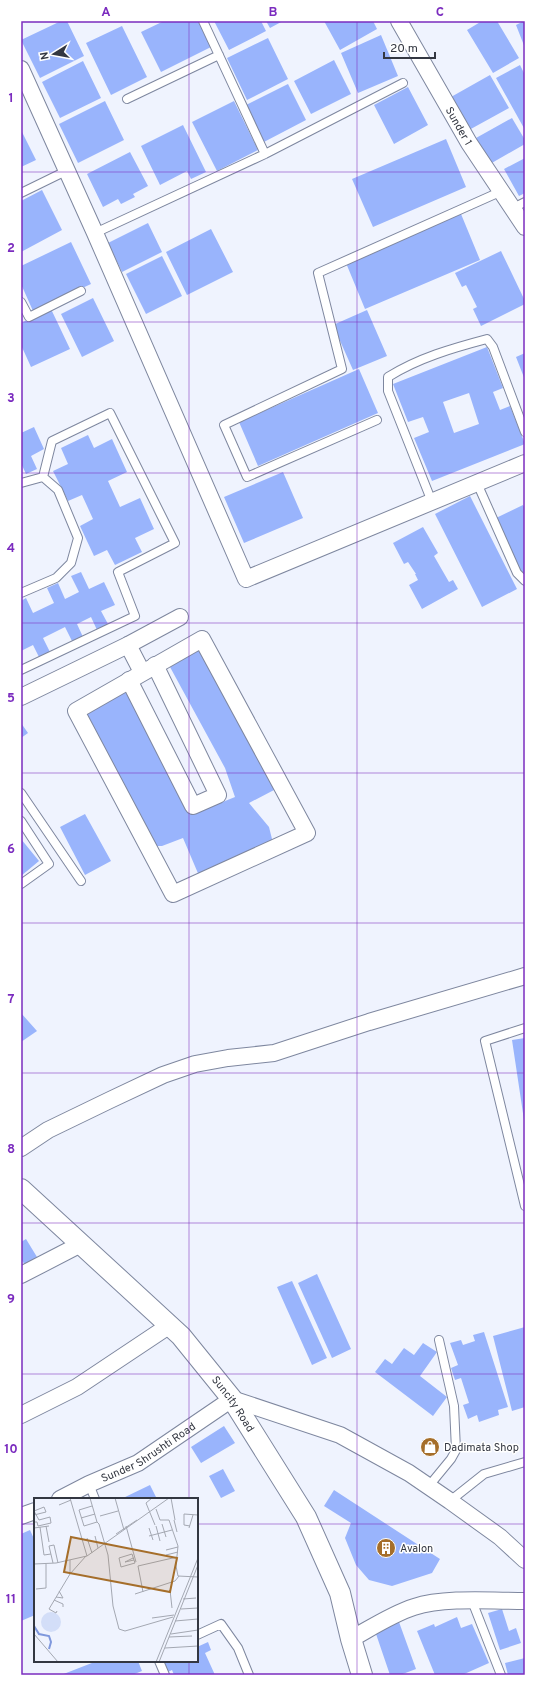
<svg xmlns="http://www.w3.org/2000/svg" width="546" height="1696" font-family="Overpass,sans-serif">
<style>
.building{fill:#99b4fc;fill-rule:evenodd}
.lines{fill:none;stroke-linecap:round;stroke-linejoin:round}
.service-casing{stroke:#7e879f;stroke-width:10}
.minor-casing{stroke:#7e879f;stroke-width:18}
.tertiary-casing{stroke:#7e879f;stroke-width:22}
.service{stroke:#fff;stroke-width:8}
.minor{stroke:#fff;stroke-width:16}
.tertiary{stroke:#fff;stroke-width:20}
.grid{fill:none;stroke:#7b2cbf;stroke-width:1;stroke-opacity:0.55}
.labels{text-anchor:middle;stroke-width:3;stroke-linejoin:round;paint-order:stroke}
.street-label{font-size:11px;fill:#333741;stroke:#fff}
.poi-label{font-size:11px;fill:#333741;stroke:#fff;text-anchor:start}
.inset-river{fill:none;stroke:#7f98dd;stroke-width:2}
.inset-road{fill:none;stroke:#a4a8b2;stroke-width:1}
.view{fill:#a56e2a;fill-opacity:0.15;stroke:#a56e2a;stroke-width:2}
.inset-edge{fill:none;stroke:#333741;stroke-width:2}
.neatline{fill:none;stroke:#7b2cbf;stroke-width:1.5}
.grid-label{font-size:13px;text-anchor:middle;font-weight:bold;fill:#7b2cbf}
</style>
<rect width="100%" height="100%" fill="#eff3fe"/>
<path class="building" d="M61,21H67L84,56L40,78L21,40Z
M164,21H198L211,47L161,72L141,32Z
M214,21H261L266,31L229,50Z
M266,21H283L270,28Z
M324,21H373L377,29L340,50Z
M482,21H497L519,58L493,73L467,30Z
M524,21H525V48L516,25Z
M122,26L147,77L111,95L86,43Z
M381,35L398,76L358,93L341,53Z
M268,38L288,79L247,100L227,58Z
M334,60L351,94L311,114L294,81Z
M83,61L101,98L60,118L42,82Z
M520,65L525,75V130L496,78Z
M490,75L509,108L469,130L451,97Z
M288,84L306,120L262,143L244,106Z
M408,87L428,125L394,144L374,105Z
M105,101L124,140L78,163L59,124Z
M234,101L258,150L217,171L192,122Z
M512,118L525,140V144L490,164L476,138Z
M183,125L206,172L191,179L187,171L160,185L141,146Z
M21,130L36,160L21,167Z
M446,139L466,187L373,227L352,179Z
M130,152L148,186L133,194L135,197L121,204L118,199L103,207L87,174Z
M525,158V193L519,196L504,169Z
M42,190L62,230L21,252V201Z
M461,214L480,260L365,309L346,263Z
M148,223L162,252L122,272L108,243Z
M211,229L233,272L187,295L166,252Z
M71,242L91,284L33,311L21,284V266Z
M501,251L525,301V304L481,326L473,309L477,307L466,285L462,287L455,273Z
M162,256L182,296L146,314L126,274Z
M93,298L114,341L82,357L61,314Z
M51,309L70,349L31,367L21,345V323Z
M367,310L387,356L353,370L333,325Z
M487,347L503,388L493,392L500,410L510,406L525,444L432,481L414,438L429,432L423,417L408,422L393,384ZM469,393L479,424L454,433L443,402Z
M525,353V380L516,357Z
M359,369L378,413L258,466L239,422Z
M34,427L44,449L31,456L37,469L26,474L21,463V433Z
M88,435L94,448L112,439L127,472L108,481L120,507L140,498L154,529L135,538L142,552L115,565L107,550L94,556L80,526L93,519L82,495L68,501L53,471L68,464L61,448Z
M283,472L303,518L244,543L224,497Z
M470,496L517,589L482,607L435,514Z
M523,505L525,508V577L524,578L508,543L506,544L496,518Z
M423,527L438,553L434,556L449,582L453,580L458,589L422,609L409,585L418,580L415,574H416L408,562L404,564L393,543Z
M81,572L89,589L104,582L115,605L101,611L108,624L97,630L91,617L77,624L83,637L72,641L65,627L43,638L50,652L39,657L33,645L21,651V601L26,598L33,613L54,603L47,588L58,583L65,599L79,592L71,576Z
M202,648L261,755L274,790L249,803L269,827L273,843L200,878L183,838L162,846H148L82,712L125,687L193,814L235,797L225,768L170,667Z
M21,723L28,733L21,738Z
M85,814L111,861L85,875L60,827Z
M21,839L39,861L21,876Z
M21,1013L37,1031L21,1042Z
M525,1038V1119L524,1120L512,1040Z
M26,1239L37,1257L25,1265L21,1259V1242Z
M317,1274L351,1349L332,1358L298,1283Z
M292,1281L327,1358L312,1365L277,1287Z
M525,1327V1407L512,1411L493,1336Z
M484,1332L508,1407L498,1410L499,1415L479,1422L477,1415L468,1419L463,1405L469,1403L461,1378L455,1380L451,1368L458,1365L450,1343L461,1340L463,1345L475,1341L473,1335Z
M423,1343L437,1352L420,1376L447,1397L433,1416L375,1372L385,1359L392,1364L404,1348L414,1355Z
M224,1426L235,1443L201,1463L191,1447Z
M223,1469L235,1491L221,1498L209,1476Z
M150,1485L157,1499H121Z
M334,1490L440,1559L432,1573L392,1586L369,1580L356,1565L345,1538L351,1523L324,1506Z
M30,1530L35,1541V1615L21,1621V1534Z
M502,1609L509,1631L516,1628L521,1643L500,1650L488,1613Z
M457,1617L461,1628L472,1624L489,1663L462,1675H435L417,1631L434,1624L435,1627Z
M399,1622L416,1669L400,1675H390L375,1631Z
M208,1642L211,1650L205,1653L215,1675H174L172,1670L166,1673L161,1664L168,1661H197V1647Z
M525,1658V1675H508L505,1663Z
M97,1661H138L142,1671L132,1675H61Z"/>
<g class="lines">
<g class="service-casing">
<path id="service" d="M203,21L265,154
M127,99L219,55
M21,193L66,171
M513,208L525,202
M95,233L265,154L403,83
M21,302L29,317L81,291
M377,420L247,477L224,425L342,369L318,273L502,191
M21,483L43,477L58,490L78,538L71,563L56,578L21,593
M477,483L517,573L525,581
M432,502L388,391V377C418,358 453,348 487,339L493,347L525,432
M21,670L135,616L118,572L175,543L110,413L52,441L43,477
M21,793L81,881
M21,821L49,864L21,884
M525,1028L485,1041L525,1206
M89,1484L95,1499
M428,1487L451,1459L456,1450L454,1406L439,1340
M450,1501L484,1474L525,1462
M472,1601L501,1675
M197,1635L221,1624L238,1648L249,1675
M159,1661L165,1675"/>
</g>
<g class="minor-casing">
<g id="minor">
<path id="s1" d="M399,21L469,143L525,227"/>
<path d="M21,69L95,233L246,579L525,463"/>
<path d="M202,639L307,833L173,894L76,711Z"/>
<path d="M128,645L142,672"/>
<path d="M129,680L193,806L218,795L155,665"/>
<path d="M21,697L128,645L180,617"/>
<path d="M21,1148L48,1130L110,1100L163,1075L195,1064L228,1058L274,1053L369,1022L525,976"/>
<path d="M21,1275L81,1244"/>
<path d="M21,1415L77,1387L170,1325"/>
<path id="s2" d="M60,1499L89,1484L138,1463L232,1399L340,1435L409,1473L450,1501L500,1537L525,1560"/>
<path d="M21,1516L35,1511"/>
<path d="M351,1639C371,1628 392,1614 414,1607C445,1597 492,1601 525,1601"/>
</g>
</g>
<g class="tertiary-casing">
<g id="tertiary">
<path id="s3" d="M21,1189L181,1336L232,1399L306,1517L340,1593L351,1639L362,1675"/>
</g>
</g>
<use href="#service" class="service"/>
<use href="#minor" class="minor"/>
<use href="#tertiary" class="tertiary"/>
</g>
<path class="grid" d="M189,21V1499M357,21V1675M21,172H525M21,322H525M21,473H525M21,623H525M21,773H525M21,923H525M21,1073H525M21,1223H525M21,1374H525M21,1524H35M197,1524H525M189,1661V1675"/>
<defs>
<g id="shop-disc" transform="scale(1)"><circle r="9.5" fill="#a56e2a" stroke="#fff"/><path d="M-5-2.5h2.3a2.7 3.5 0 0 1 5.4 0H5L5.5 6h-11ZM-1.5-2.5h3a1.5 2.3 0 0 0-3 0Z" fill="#fff"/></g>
<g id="building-disc" transform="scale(1)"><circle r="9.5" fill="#a56e2a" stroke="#fff"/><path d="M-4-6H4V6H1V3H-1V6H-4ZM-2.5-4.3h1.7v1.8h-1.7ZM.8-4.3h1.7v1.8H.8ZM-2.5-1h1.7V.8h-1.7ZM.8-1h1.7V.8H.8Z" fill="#fff"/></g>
</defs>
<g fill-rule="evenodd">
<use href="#shop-disc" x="430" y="1447"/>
<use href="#building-disc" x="386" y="1548"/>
</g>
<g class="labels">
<g class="street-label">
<text dy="4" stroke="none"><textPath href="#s1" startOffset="121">Sunder 1</textPath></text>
<text dy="4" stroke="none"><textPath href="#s3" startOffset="303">Suncity Road</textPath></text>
<text dy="4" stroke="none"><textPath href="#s2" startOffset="100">Sunder Shrushti Road</textPath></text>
</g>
<g class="poi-label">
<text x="444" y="1451">Dadimata Shop</text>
<text x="400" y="1552">Avalon</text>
</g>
</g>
<g transform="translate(34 1498)">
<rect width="164" height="164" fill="#eff3fe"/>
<path d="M7 124a10 10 0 1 1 20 0a10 10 0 1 1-20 0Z" fill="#d3def8"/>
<path class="inset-river" d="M0,128L5,136L15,138L17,144L15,151"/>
<path class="inset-road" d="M36,0L53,58M56,0L63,24M81,0L90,32M118,0L112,5L121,27M137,0L141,22M25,7L37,2M58,8L45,12L50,28L63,24L65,26L74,57L79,108L85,131L91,133L139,119M122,11L126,22H135L144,48L142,68L144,78L164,79M0,13L5,22L16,19L17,25L4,28L3,24H0M0,13L10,9L12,14L0,17M66,18L84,13M47,20L61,16M140,22L143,34M128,26L132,39M12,28L15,44M92,28L102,64M122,28L126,43M156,28L150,27V16L164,17M6,29L10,57L17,56M0,30L15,28M115,30L119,42M155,30L159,17M82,36L103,22M61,38L64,50M115,38L138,32M53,40L58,55M132,52L144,49M98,56L101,65L87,69L85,60ZM132,57L144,54M99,60L91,64L100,62M19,65L15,48L20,47L24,65M0,66L22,65L53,58L135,0M36,76V62M2,91L12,90V66M136,92L138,110M109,94L104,68L143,59M101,96L141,83L145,78M22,99L29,100L25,93M149,101L162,100M20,102L29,106V109M147,111L164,110M23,113L22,115L15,111L36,76L52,58M118,120L140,117M141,123L164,121M0,136L24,164M137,136L164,132M135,139L158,138M131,150L164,148M122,164L164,60M125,164L164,67"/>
<path class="view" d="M37,39L143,60L136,94L30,74Z"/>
<rect width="164" height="164" class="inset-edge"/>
</g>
<rect width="546" height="1696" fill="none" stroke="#ffffff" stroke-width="44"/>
<g transform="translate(54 54) rotate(259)" stroke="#ffffff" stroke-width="3" paint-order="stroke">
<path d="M0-3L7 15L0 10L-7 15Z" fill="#333741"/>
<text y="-6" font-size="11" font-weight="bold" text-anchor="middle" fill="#333741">N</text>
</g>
<path d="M384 52v6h51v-6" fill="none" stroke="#333741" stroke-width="2"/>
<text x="390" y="52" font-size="12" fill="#333741" stroke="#ffffff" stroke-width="3" paint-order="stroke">20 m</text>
<rect x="22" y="22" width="502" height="1652" class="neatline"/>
<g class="grid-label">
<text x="106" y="16">A</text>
<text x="273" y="16">B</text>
<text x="440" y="16">C</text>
<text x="11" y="102">1</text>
<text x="11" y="252">2</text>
<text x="11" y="402">3</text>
<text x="11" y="552">4</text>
<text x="11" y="702">5</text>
<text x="11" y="853">6</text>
<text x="11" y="1003">7</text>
<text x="11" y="1153">8</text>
<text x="11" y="1303">9</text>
<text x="11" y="1453">10</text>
<text x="11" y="1603">11</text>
</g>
</svg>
